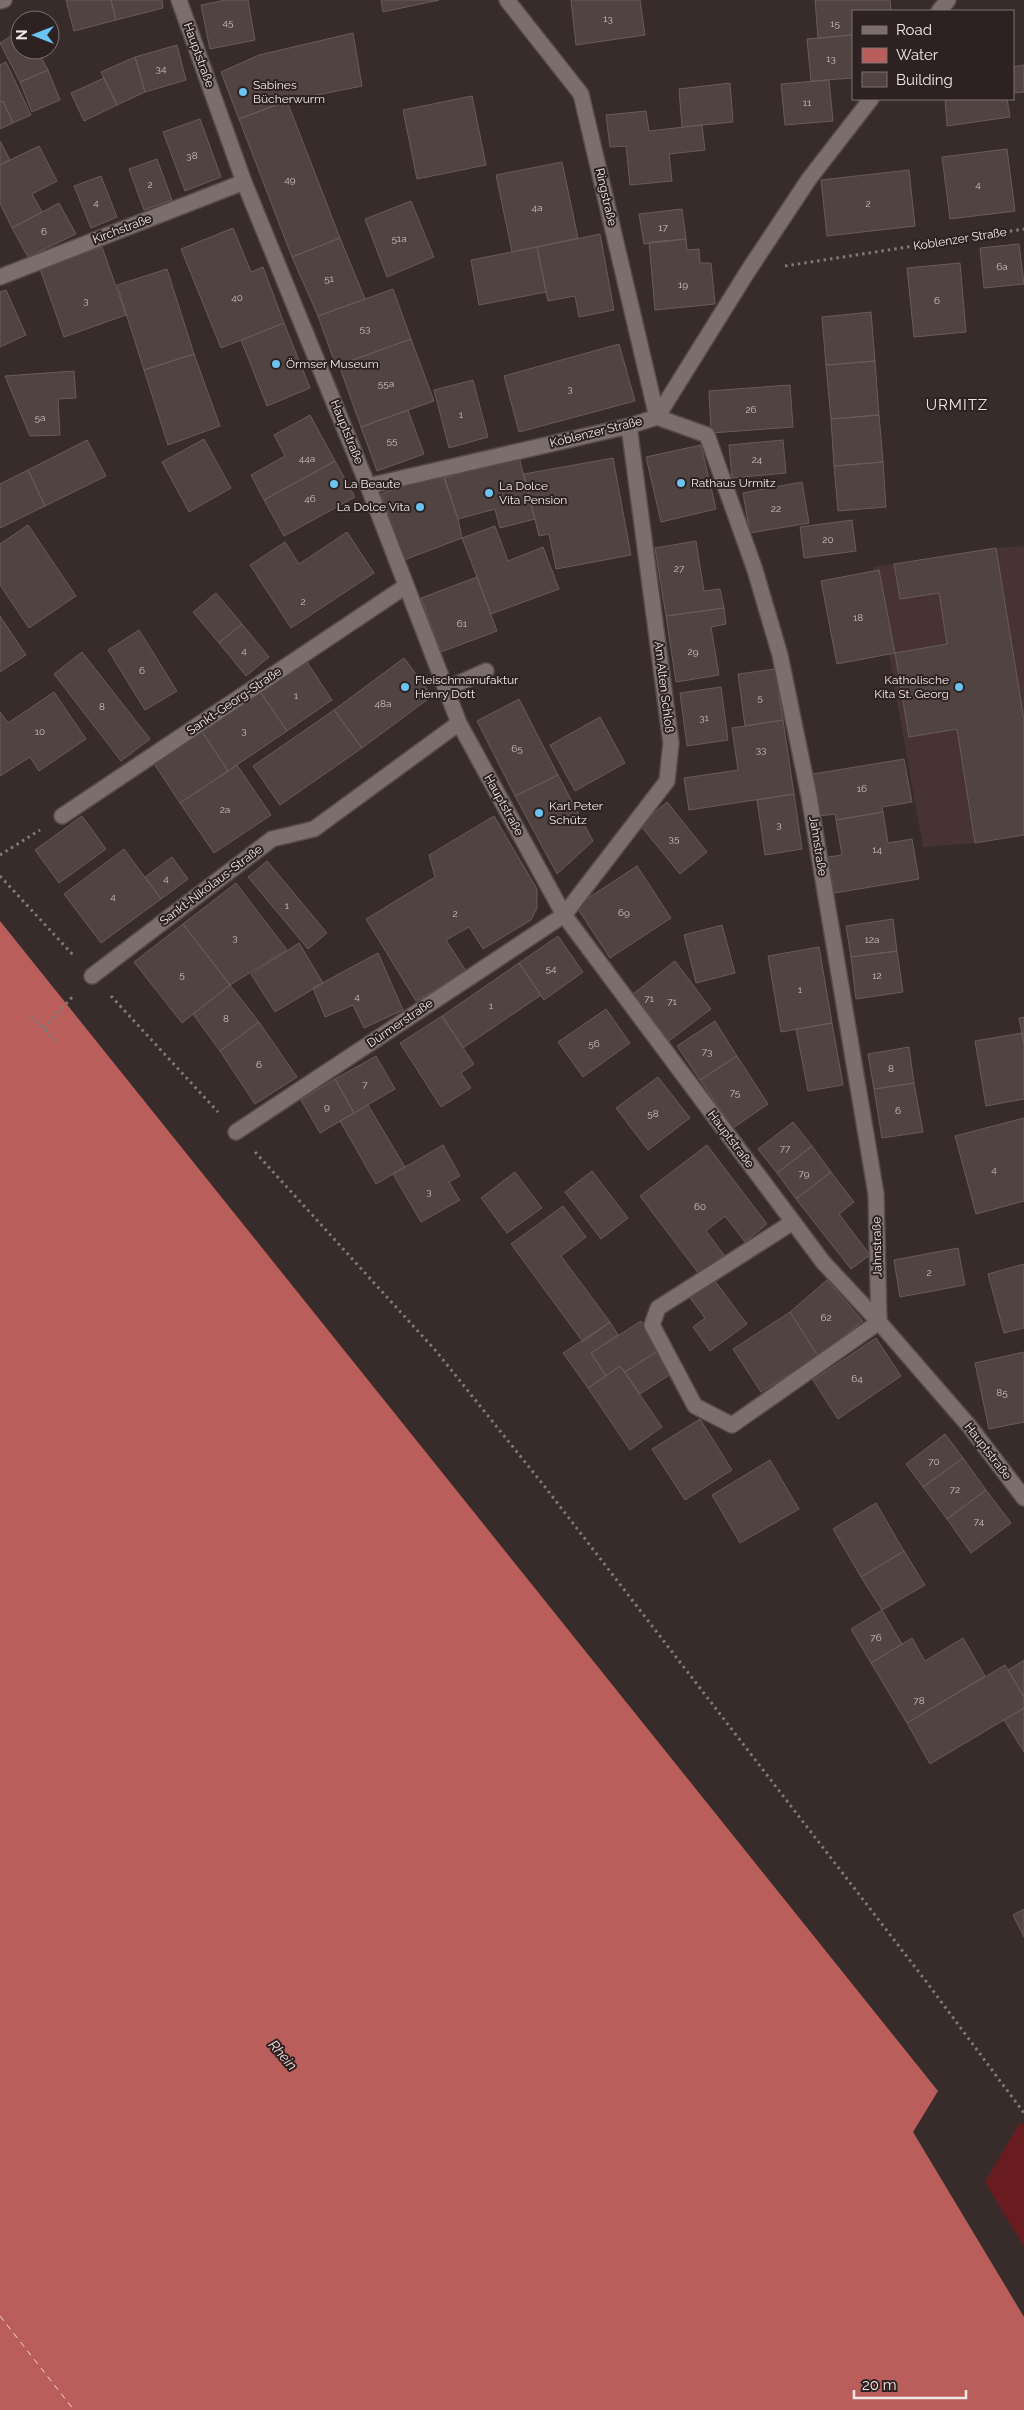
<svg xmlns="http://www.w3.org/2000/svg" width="1024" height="2410" font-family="Raleway,sans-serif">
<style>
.built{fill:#463332}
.green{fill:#691c1f}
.water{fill:#b95e5b}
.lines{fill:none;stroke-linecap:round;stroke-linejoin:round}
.ferry{stroke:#f2d7d5;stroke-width:1;stroke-dasharray:6 5;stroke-linecap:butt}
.building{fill:#504342;stroke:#695b5a}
.lane-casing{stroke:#564b4a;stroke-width:18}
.street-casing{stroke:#564b4a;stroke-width:18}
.path{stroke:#837978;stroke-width:3;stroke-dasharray:2.5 4;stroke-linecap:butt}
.lane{stroke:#7c6e6d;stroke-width:15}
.street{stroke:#7c6e6d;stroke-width:15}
.poi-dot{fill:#6ac3f1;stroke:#2d2221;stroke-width:2}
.labels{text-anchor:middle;stroke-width:4;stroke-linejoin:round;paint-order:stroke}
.number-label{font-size:10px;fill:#c9c0be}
.street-label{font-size:12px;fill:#f1e9e8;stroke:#2d2221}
.poi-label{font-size:12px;fill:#f1e9e8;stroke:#2d2221;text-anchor:start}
.water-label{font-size:14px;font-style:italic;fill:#f2d7d5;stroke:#2d2221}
.quarter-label{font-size:15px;letter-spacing:1px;fill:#f1e9e8;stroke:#2d2221}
</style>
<rect width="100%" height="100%" fill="#382c2b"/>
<path class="built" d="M1024,546V835L975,843L923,847L873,567L996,548Z"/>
<path class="green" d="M1020,2122L1024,2127V2247L985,2182Z"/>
<path class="water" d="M0,921L938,2091L913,2132L1024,2317V2410H0Z"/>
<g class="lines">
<path class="ferry" d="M0,2316L74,2410"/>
</g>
<path class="building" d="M66,0H111L116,20L74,31Z
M111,0H162L163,8L116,20Z
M226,0H248L255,40L210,49L201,5Z
M381,0H439L383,12Z
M571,0H640L645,35L576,45Z
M815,0H890L891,11H853V35L818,38Z
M20,30V50H37L48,70L20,82L0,43Z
M353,33L362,86L287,101L239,119L221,72L259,55Z
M853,35V78L811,81L807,39Z
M177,45L186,80L145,92L135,57Z
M135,57L145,92L117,105L101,72Z
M6,62L31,115L13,123L3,101L0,102V65Z
M1024,65V92L1013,93V67Z
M48,70L60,100L32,112L20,82Z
M104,78L117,105L84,121L71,93Z
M829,80L833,121L785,125L781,84Z
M730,83L733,122L682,127L679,89Z
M472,96L486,165L417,179L403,110Z
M945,99H1007L1010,117L947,126Z
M3,101L13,123L0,129V102Z
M287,101L340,238L292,257L239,119Z
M646,111L649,131L702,125L705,150L669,154L672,181L630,185L626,146L610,147L606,115Z
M200,119L221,177L185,191L163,132Z
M0,141L10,160L0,165Z
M39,146L57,181L32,194L42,212L12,228L0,203V165Z
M1007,149L1015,211L950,219L942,157Z
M157,159L172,200L144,210L129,169Z
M562,162L578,238L512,252L496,175Z
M909,170L915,226L827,236L821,180Z
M101,176L117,217L91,228L74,186Z
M411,201L434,257L387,277L365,219Z
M59,203L76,234L28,257L12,228Z
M682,209L686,239L644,244L639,214Z
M233,228L251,272L263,267L284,323L221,348L181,249Z
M600,234L614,310L579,317L575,296L548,301L537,247Z
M340,238L365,299L318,316L292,257Z
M686,239L687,250L699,249L700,263H711L715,304L655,310L649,242Z
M1019,244L1024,284L984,288L980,248Z
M102,247L126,315L64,337L40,269Z
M537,247L546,292L479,305L471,260Z
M960,263L966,332L914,337L907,268Z
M167,269L194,354L144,370L117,285Z
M393,289L411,339L336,366L318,316Z
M6,290L26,335L0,347V292Z
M871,312L875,361L826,365L822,317Z
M284,323L310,388L267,406L241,340Z
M411,339L434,401L361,427L339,365Z
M619,344L635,401L519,432L504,376Z
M194,354L220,426L168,445L144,370Z
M875,361L879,415L831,419L826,365Z
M74,371L76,398L58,399L60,435L30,436L5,376Z
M473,380L488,437L449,448L434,390Z
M790,385L793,427L711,433L709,391Z
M408,410L424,454L377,471L361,427Z
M310,415L335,461L264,500L251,475L285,456L274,435Z
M879,415L883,462L834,466L831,419Z
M204,439L231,488L189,512L162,462Z
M87,440L106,476L45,506L28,470Z
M783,440L786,473L732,478L729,445Z
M701,445L716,509L661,522L646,457Z
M519,457L535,519L500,528L495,509L458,519L444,478Z
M613,458L631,555L556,569L549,534L539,536L524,474Z
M335,461L355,497L284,536L264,500Z
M883,462L886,507L838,511L834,466Z
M28,470L45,506L0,528V484Z
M443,473L458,519L462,538L404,560L381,494Z
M802,482L809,523L750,533L743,493Z
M852,520L856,551L804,558L800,527Z
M28,525L76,596L29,628L0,585V544Z
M495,526L508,561L543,547L559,589L491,614L462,538Z
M347,532L374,573L291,628L250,565L285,542L299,564Z
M696,541L704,591L720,589L724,608L666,616L655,548Z
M996,548L1024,720V835L975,843L957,729L909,737L895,653L947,644L939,593L900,599L894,564Z
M879,570L895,653L837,664L821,581Z
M477,577L497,631L441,652L421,598Z
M216,593L242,624L219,643L193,612Z
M724,608L726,624L711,627L719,675L676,682L666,616Z
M0,616L26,655L0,672Z
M242,624L269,657L246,676L219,643Z
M139,630L177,691L145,710L108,650Z
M82,652L150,739L121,761L54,674Z
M404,658L432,696L362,748L334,710Z
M305,659L332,700L287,731L259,690Z
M775,669L783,720L745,726L738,674Z
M721,687L728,740L687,746L680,693Z
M259,690L287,731L228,771L201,730Z
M54,692L86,739L39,771L30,757L0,776V712L8,723Z
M519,699L558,775L515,796L477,721Z
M334,710L362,748L280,805L253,766Z
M600,717L625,763L575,791L550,745Z
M783,720L794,794L689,810L684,778L738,770L732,728Z
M201,730L228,771L180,803L153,762Z
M904,759L912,802L882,807L883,812L836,820L835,814L820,816L813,774Z
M237,765L271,815L214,853L180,803Z
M558,775L593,841L557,874L515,796Z
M794,794L802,849L765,855L757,800Z
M667,802L707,852L680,874L640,825Z
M883,812L888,843L912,839L919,879L834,893L828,857L842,855L836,820Z
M82,816L106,849L59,883L35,850Z
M494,816L537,889V908L531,920L483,949L469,927L446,940L466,971L416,1001L366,919L435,877L429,855Z
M124,849L161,899L101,943L64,894Z
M172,857L188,879L161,899L145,877Z
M267,861L327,933L308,949L248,877Z
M637,866L671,918L610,958L576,906Z
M236,883L287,950L230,985L183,924Z
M893,919L897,951L851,957L846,926Z
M183,924L230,985L182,1023L134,962Z
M722,925L735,973L696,983L684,935Z
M558,936L583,972L544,1000L519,963Z
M299,943L323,983L275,1012L251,974Z
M819,947L832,1023L781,1032L768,956Z
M897,951L903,992L856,999L851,957Z
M378,953L403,1010L364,1028L353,1005L325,1017L313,988Z
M675,961L711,1009L669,1041L633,994Z
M519,963L541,995L463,1048L442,1016Z
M230,985L259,1022L220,1051L193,1014Z
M606,1009L630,1043L583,1077L558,1042Z
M442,1016L474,1064L461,1073L471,1088L441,1107L400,1043Z
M1024,1017V1044L1019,1018Z
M715,1021L737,1056L700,1080L677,1046Z
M259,1022L297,1077L255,1104L220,1051Z
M832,1023L843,1085L808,1091L796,1029Z
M1022,1033L1024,1044V1099L986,1106L975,1041Z
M909,1047L914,1083L874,1089L868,1054Z
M376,1056L395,1089L354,1113L335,1079Z
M737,1056L768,1104L733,1128L700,1080Z
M658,1077L690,1118L648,1150L616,1108Z
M335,1079L354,1113L320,1133L301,1100Z
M914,1083L923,1132L882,1138L874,1089Z
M368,1105L405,1167L376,1184L340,1121Z
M1024,1118V1201L976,1214L955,1136Z
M793,1122L812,1146L777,1173L758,1149Z
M443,1145L460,1176L449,1182L460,1200L421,1222L393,1174Z
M707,1145L767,1224L745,1242L725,1216L706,1231L724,1255L699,1274L640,1196Z
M812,1146L831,1172L796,1199L777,1173Z
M592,1171L628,1218L601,1239L565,1192Z
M515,1172L542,1208L507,1233L481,1198Z
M831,1172L854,1202L839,1214L870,1255L851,1269L796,1199Z
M563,1206L586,1237L561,1256L610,1322L583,1342L511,1244Z
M958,1248L965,1285L900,1297L894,1260Z
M1024,1264V1328L1004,1333L988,1274Z
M712,1277L747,1324L710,1351L693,1327L705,1318L688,1295Z
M827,1280L863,1321L818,1356L790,1312Z
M790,1312L818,1356L761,1392L733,1349Z
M641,1321L659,1350L625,1372L620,1366L606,1376L591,1353Z
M610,1322L618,1335L591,1353L606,1376L588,1388L563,1353Z
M876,1338L901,1376L838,1419L813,1380Z
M659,1350L674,1372L640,1394L625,1372Z
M1024,1352V1422L989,1429L975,1363Z
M620,1366L662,1427L630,1450L588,1388Z
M700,1419L732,1470L685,1500L652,1449Z
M945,1434L963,1458L923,1487L906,1464Z
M963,1458L986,1490L947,1519L923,1487Z
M770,1460L799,1509L740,1543L712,1495Z
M986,1490L1011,1523L971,1553L947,1519Z
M876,1503L904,1551L861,1577L833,1529Z
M904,1551L925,1585L882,1610L861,1577Z
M882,1610L902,1644L871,1663L851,1629Z
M912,1638L925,1661L963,1638L985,1676L907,1723L871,1663Z
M1024,1660V1697L1008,1670Z
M1005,1665L1024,1697V1708L930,1764L907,1723Z
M1024,1708V1752L1004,1720Z
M1024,1909V1937L1013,1915Z"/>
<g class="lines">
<g class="lane-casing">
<path id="lane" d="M446,689L486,671
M793,1222L658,1308L652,1325L695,1406L732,1425L879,1322"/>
</g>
<g class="street-casing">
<path id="street" d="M179,0L244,182L368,486L459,723L564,915L823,1262L879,1322L970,1427L1024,1498
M507,0L581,94L657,417
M0,1L4,0
M939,11L948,0
M0,277L244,182
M657,417L707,435L755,570L780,655L809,796L876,1194L879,1322
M368,486L629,426L657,417L748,271L809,179L871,99
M62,816L406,586
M92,976L272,839L314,829L459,723
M236,1132L564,915L667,781L671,743L629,426"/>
</g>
<path class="path" d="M785,266L1024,229
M0,855L40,830
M0,876L74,956
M111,996L218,1112
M31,1016L57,1042
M44,1028L74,995
M255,1152L436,1351L545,1487L925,1980L1024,2113"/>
<use href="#lane" class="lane"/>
<use href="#street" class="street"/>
</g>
<g class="poi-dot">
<circle cx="243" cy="92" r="5"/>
<circle cx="276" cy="364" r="5"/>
<circle cx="681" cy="483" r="5"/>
<circle cx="334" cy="484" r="5"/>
<circle cx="489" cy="493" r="5"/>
<circle cx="420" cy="507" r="5"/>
<circle cx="405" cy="687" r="5"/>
<circle cx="959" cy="687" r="5"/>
<circle cx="539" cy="813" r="5"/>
</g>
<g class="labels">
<g class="number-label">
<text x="608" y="22">13</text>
<text x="228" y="26">45</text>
<text x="835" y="27">15</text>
<text x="831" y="62">13</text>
<text x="161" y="72">34</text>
<text x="807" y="106">11</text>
<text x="192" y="159">38</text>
<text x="290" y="183">49</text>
<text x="150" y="188">2</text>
<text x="978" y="188">4</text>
<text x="96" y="206">4</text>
<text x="868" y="207">2</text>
<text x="537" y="211">4a</text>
<text x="663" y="231">17</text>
<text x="44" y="235">6</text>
<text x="399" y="242">51a</text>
<text x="1002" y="270">6a</text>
<text x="329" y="282">51</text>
<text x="683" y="288">19</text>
<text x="237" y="301">40</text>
<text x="86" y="304">3</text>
<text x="937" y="304">6</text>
<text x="365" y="332">53</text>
<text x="386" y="387">55a</text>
<text x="570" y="392">3</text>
<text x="751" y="413">26</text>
<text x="461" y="418">1</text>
<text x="40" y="421">5a</text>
<text x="392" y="444">55</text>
<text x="307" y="462">44a</text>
<text x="757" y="463">24</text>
<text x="310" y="502">46</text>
<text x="776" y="512">22</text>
<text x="828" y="543">20</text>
<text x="679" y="572">27</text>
<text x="303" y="605">2</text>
<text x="858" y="621">18</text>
<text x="462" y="627">61</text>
<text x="244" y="654">4</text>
<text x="693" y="655">29</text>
<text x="142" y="674">6</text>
<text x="296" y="699">1</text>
<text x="760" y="701">5</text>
<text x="383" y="707">48a</text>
<text x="102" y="710">8</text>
<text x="704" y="721">31</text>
<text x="244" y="734">3</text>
<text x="40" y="735">10</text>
<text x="517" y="752">65</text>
<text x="761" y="753">33</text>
<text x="862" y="792">16</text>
<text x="225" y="813">2a</text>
<text x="779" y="828">3</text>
<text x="674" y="842">35</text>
<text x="877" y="853">14</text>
<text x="166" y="882">4</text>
<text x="113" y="900">4</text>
<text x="287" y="909">1</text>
<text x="624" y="916">69</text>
<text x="455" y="917">2</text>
<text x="235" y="941">3</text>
<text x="872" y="943">12a</text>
<text x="551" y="972">54</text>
<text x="182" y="978">5</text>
<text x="877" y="979">12</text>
<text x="800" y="993">1</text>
<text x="357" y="1000">4</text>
<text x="649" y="1002">71</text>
<text x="672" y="1005">71</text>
<text x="491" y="1009">1</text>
<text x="226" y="1022">8</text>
<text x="594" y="1047">56</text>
<text x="707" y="1055">73</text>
<text x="259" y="1068">6</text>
<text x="891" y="1072">8</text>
<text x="365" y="1088">7</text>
<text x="735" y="1096">75</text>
<text x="327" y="1110">9</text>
<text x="898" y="1114">6</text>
<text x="653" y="1117">58</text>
<text x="785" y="1152">77</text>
<text x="994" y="1173">4</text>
<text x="804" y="1177">79</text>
<text x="429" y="1195">3</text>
<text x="700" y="1210">60</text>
<text x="929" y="1276">2</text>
<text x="826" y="1321">62</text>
<text x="857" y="1382">64</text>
<text x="1002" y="1396">85</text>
<text x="934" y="1465">70</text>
<text x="955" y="1493">72</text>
<text x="979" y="1525">74</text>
<text x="876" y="1641">76</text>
<text x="919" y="1704">78</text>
</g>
<g class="street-label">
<text transform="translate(199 55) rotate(70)" y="4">Hauptstraße</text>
<text transform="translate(606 197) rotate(77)" y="4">Ringstraße</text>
<text transform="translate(122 229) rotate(-21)" y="4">Kirchstraße</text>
<text transform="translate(960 239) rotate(-9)" y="4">Koblenzer Straße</text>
<text transform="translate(347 432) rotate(68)" y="4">Hauptstraße</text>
<text transform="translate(596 432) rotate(-14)" y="4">Koblenzer Straße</text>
<text transform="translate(664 687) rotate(83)" y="4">Am Alten Schloß</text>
<text transform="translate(234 701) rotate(-34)" y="4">Sankt-Georg-Straße</text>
<text transform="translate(504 805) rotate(61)" y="4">Hauptstraße</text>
<text transform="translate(818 846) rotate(81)" y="4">Jahnstraße</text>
<text transform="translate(211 885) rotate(-37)" y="4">Sankt-Nikolaus-Straße</text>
<text transform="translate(400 1023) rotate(-34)" y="4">Dürmerstraße</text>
<text transform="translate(731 1139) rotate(53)" y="4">Hauptstraße</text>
<text transform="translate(877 1247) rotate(-91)" y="4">Jahnstraße</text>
<text transform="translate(988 1451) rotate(52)" y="4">Hauptstraße</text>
</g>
<g class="poi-label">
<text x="253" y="89">Sabines<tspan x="253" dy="14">Bücherwurm</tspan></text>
<text x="286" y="368">Örmser Museum</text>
<text x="691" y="487">Rathaus Urmitz</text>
<text x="344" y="488">La Beaute</text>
<text x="499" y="490">La Dolce<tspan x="499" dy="14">Vita Pension</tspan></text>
<text x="410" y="511" text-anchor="end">La Dolce Vita</text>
<text x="415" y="684">Fleischmanufaktur<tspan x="415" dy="14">Henry Dott</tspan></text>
<text x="949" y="684" text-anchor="end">Katholische<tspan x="949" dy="14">Kita St. Georg</tspan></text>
<text x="549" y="810">Karl Peter<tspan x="549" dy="14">Schütz</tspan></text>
</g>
<g class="water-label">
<text transform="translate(283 2055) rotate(49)" y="5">Rhein</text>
</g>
<g class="quarter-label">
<text x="957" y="410">URMITZ</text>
</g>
</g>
<rect x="852" y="10" width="162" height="90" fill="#2d2221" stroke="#7b7271"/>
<rect x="862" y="26" width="25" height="8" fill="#7c6e6d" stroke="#7b7271"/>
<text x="896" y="35" font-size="15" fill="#f1e9e8">Road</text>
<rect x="862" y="48" width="25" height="15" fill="#b95e5b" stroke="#7b7271"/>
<text x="896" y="60" font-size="15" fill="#f1e9e8">Water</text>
<rect x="862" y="72" width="25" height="15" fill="#504342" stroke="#7b7271"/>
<text x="896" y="85" font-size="15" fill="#f1e9e8">Building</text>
<g transform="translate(35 35) rotate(270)"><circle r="24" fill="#2d2221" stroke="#7b7271"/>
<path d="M0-4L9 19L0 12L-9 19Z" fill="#6ac3f1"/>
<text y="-8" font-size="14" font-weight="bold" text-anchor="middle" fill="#f1e9e8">N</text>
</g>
<path d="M854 2390v8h112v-8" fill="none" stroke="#f1e9e8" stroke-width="2.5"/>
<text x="862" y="2390" font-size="15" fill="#f1e9e8" stroke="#2d2221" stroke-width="4" paint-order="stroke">20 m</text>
</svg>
